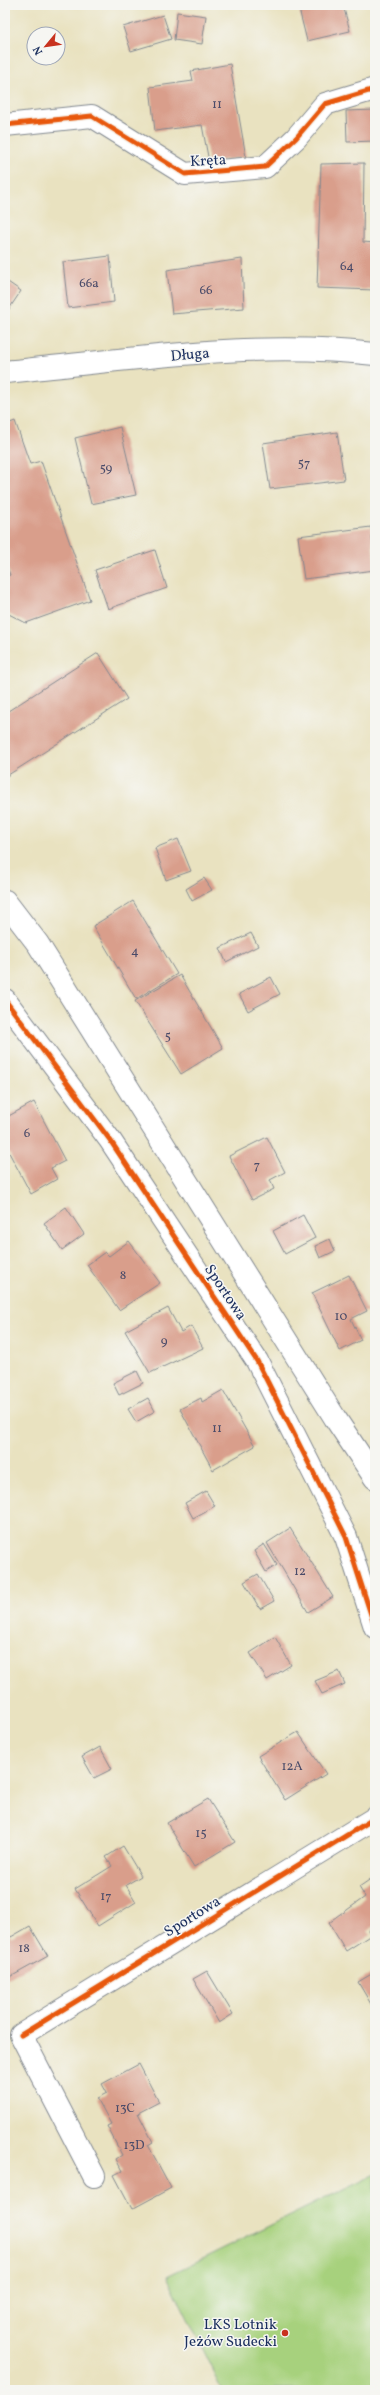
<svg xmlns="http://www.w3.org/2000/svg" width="380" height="2395" font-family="Vollkorn,serif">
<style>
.green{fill:#a7d17d;stroke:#61806e}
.building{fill:#d99e8b}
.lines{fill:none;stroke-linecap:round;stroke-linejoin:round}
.minor-casing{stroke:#82888f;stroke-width:24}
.minor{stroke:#fff;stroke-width:22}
.cycleway-casing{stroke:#f6f6f2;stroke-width:8}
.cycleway{stroke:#e8590c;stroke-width:5}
.poi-dot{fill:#c8321e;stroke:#f6f6f2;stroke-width:1.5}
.labels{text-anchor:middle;stroke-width:3;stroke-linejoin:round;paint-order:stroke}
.number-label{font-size:13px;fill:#4a4b69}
.street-label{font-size:15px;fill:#1b2f5e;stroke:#f6f6f2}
.poi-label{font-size:15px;fill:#1b2f5e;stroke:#f6f6f2;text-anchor:end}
</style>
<rect width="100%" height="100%" fill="#f6f6f2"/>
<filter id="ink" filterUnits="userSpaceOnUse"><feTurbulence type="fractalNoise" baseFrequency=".025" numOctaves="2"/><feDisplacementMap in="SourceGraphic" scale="8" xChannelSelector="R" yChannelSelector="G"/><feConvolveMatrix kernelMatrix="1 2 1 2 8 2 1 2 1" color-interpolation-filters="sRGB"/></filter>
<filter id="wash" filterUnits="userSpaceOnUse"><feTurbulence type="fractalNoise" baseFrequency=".012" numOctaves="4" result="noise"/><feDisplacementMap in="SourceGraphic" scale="16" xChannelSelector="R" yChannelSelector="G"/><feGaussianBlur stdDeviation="0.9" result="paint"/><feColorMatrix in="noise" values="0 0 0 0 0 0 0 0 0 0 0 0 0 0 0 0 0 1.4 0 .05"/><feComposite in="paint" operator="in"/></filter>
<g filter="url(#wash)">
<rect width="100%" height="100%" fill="#e9e2c0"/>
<path class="green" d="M375,2174V2390H223L167,2276Z"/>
<g id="blocks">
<path class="building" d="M298,5H343L350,31L307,41Z
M177,12L206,16L202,44L174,40Z
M163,15L171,39L131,51L123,27Z
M230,64L246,157L209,162L202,125L155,131L150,87L193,81L191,71Z
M375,110V141L347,142L346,111Z
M364,163L363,242L375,243V290L317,288L321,164Z
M110,256L114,302L68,308L63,262Z
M242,259L244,308L172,314L167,270Z
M5,280L21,291L5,315Z
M15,421L30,464L41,461L90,600L26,623L5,612V577L10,575L5,561V425Z
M120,427L136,495L91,504L75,438Z
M337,432L344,480L270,489L263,443Z
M371,527L375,570L304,579L298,536Z
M155,550L167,588L108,609L95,570Z
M98,653L127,699L5,777V713Z
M178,839L191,871L166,880L155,848Z
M204,878L212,890L192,901L186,889Z
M133,901L177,974L136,999L93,926Z
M251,933L258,946L226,962L220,948Z
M180,975L223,1048L181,1074L135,1001Z
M271,977L280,994L248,1011L239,994Z
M34,1102L65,1161L51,1168L57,1179L31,1194L5,1145V1118Z
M267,1137L285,1172L270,1180L274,1189L252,1200L229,1156Z
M66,1207L84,1234L62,1250L44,1223Z
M303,1215L315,1238L285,1254L273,1231Z
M330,1239L335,1251L320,1258L315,1246Z
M129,1241L160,1283L119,1310L87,1265L105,1252L109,1256Z
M349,1275L367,1311L351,1319L361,1340L340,1351L312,1293Z
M168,1308L181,1332L191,1326L203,1348L150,1373L125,1331Z
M137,1371L143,1383L119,1395L113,1383Z
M223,1390L255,1446L213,1470L180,1409L201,1398L202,1402Z
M148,1398L155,1411L136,1422L128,1409Z
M206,1491L215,1506L193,1518L185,1503Z
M290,1528L333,1597L308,1612L267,1543Z
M264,1544L277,1565L266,1572L254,1551Z
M258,1574L274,1601L260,1609L244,1582Z
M275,1637L291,1665L267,1680L250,1653Z
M339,1671L345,1684L322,1694L315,1681Z
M298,1732L326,1774L285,1800L258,1756Z
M100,1747L112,1769L94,1778L82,1757Z
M208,1799L235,1842L194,1867L167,1823Z
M123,1846L141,1876L126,1885L136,1902L98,1926L75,1889L112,1866L106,1857Z
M375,1876V1926L368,1930L371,1935L346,1951L329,1923L365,1897L359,1887Z
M30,1926L48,1956L5,1980V1930L11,1937Z
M207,1971L233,2014L219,2023L193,1979Z
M375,1972V2011L358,1982Z
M139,2064L159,2102L138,2113L153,2142L148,2145L171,2188L132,2209L114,2175L122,2171L116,2159L122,2155L107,2126L111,2124L97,2098L107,2093L102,2084Z"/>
</g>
</g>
<g filter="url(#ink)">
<use href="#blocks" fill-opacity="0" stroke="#82888f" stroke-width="1"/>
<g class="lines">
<g class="minor-casing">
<path id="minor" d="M5,125L92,116L185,174L265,167L296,138L325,104L375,89
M5,372C127,360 252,340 375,354
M5,901L38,944L335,1418L375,1478
M5,1000L110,1140L257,1361L346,1537L375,1627
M94,2176L21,2035L375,1818"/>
</g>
<use href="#minor" class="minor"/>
<g class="cycleway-casing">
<path id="cycleway" d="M5,125L92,116L185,174L265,167L296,138L325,104L375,89
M5,1000L110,1140L257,1361L346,1537L375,1627
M21,2035L375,1818"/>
</g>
<use href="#cycleway" class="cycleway"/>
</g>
</g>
<circle class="poi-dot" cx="285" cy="2333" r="4"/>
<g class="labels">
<g class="number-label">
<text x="217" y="108">11</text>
<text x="347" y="270">64</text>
<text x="89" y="287">66a</text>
<text x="206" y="294">66</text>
<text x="304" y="467">57</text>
<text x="106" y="472">59</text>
<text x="135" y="955">4</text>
<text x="168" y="1040">5</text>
<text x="27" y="1137">6</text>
<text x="257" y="1169">7</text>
<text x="123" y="1279">8</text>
<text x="341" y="1320">10</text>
<text x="164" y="1345">9</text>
<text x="217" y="1432">11</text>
<text x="300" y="1575">12</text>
<text x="292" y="1770">12A</text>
<text x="201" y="1837">15</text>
<text x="106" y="1900">17</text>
<text x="24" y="1952">18</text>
<text x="125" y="2112">13C</text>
<text x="134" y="2149">13D</text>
</g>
<g class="street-label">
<text transform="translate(208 160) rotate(-3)" y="5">Kręta</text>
<text transform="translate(190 354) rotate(-5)" y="5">Długa</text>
<text transform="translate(226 1292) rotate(56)" y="5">Sportowa</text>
<text transform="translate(192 1916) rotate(-32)" y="5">Sportowa</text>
</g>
<g class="poi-label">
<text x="277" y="2329">LKS Lotnik<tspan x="277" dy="17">Jeżów Sudecki</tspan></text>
</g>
</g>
<rect width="380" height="2395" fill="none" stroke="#f6f6f2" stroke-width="20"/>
<g transform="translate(46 46) rotate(241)"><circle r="19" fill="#f6f6f2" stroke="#9ea6b7"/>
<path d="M0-3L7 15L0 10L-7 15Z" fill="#c8321e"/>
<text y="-6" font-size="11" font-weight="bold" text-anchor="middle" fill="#1b2f5e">N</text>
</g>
</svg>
